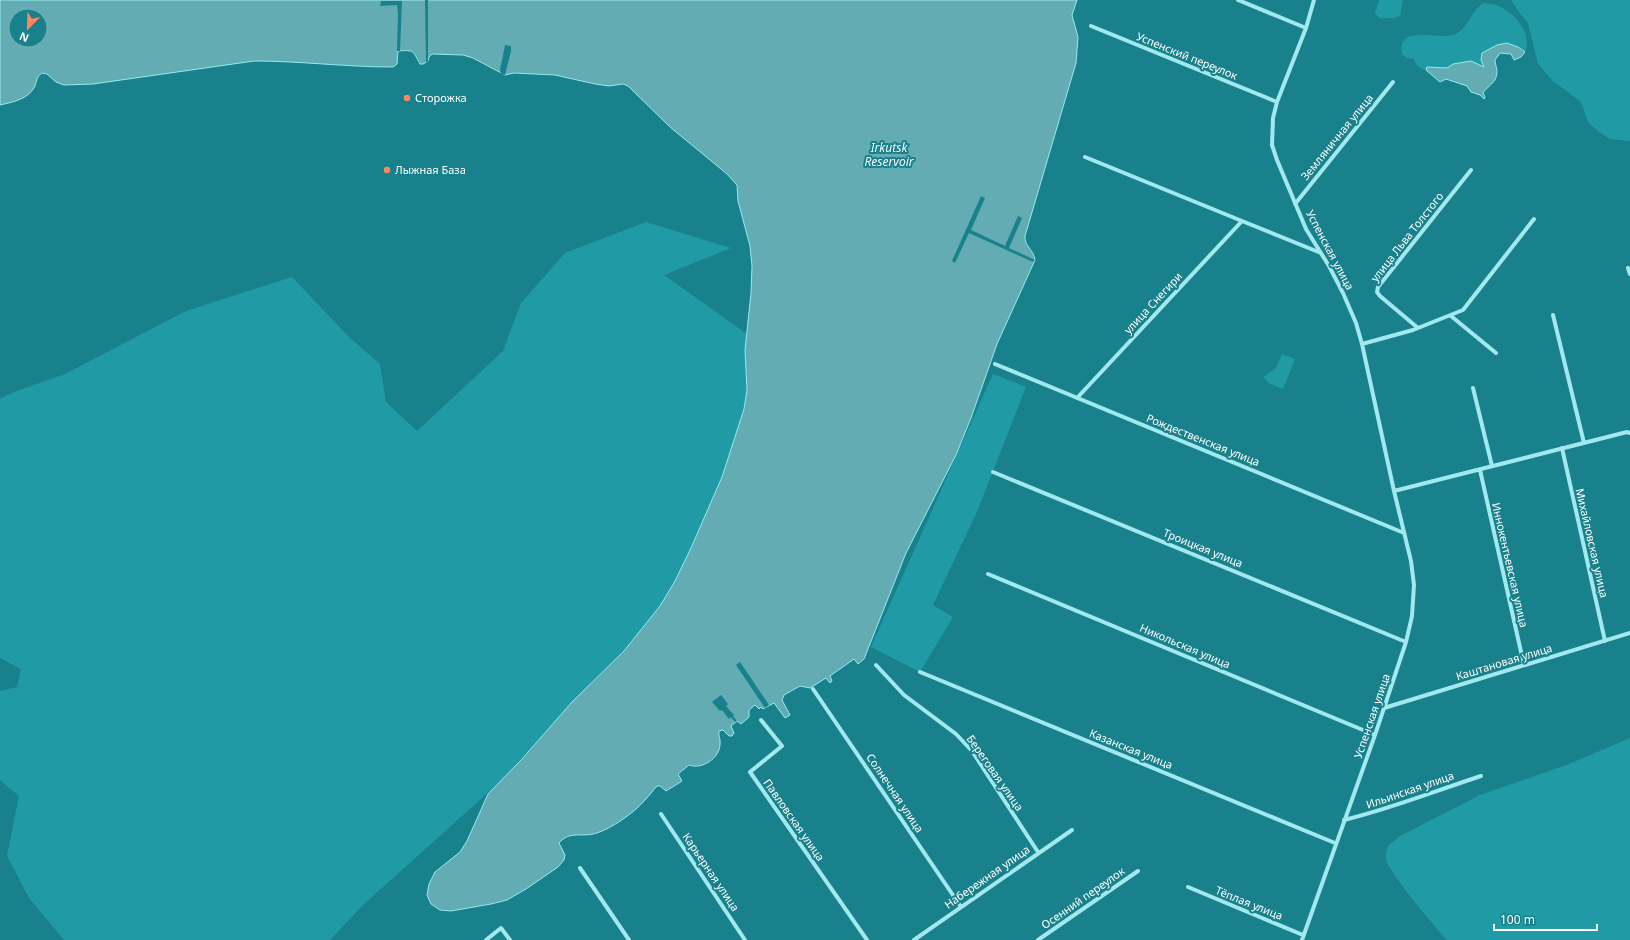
<svg xmlns="http://www.w3.org/2000/svg" width="1630" height="940" font-family="'Noto Sans',sans-serif">
<style>
.green{fill:#209ba6}
.water{fill:#63acb4;stroke:#95ebf1;fill-rule:evenodd}
.pier{fill:#18818c}
.lines{fill:none;stroke-linecap:round;stroke-linejoin:round}
.minor{stroke:#a2e9ef;stroke-width:4}
.poi-dot{fill:#ff8660;stroke:#18818c;stroke-width:1.5}
.labels{text-anchor:middle;stroke-width:4;stroke-linejoin:round;paint-order:stroke}
.street-label{font-size:11px;fill:#fff;stroke:#18818c}
.poi-label{font-size:11px;fill:#fff;stroke:#18818c;text-anchor:start}
.water-label{font-size:12px;font-style:italic;fill:#f7fefe;stroke:#18818c}
</style>
<rect width="100%" height="100%" fill="#18818c"/>
<path class="green" d="M1379,0H1403L1400,16L1393,18H1379L1375,13Z
M1511,0H1630V141L1610,139L1599,132L1588,122L1581,102L1553,81L1538,64L1528,23L1519,12Z
M1484,3C1488,4 1493,4 1496,5C1514,12 1533,33 1525,52L1518,47L1487,51L1482,53L1484,67L1471,61L1453,64L1447,68L1427,67L1426,70C1419,68 1416,66 1414,59L1407,58L1402,54C1396,24 1439,40 1453,35C1469,30 1470,10 1484,3Z
M646,222L731,248L664,275L747,334L745,350L747,390L744,409L722,477L691,548L675,581L660,606L624,651L572,702L501,781L363,905L330,940H64L29,898L7,856L19,796L0,780V691L17,687L21,669L0,658V399L14,392L65,374L186,311L292,277L349,337L380,364L386,402L417,431L503,351L521,303L565,253Z
M1282,354L1295,359L1283,389L1270,384L1263,377L1275,369Z
M993,374L1026,387L976,514L933,605L953,617L920,672L871,647Z
M1630,738V940H1447C1436,928 1388,872 1386,859C1385,855 1387,850 1388,846L1400,836L1480,795L1569,764Z"/>
<path class="water" d="M0,0H1077L1072,15L1078,37L1076,63L1025,236C1024,246 1034,250 1035,260L997,344L971,418L956,455L906,553L864,659L858,664L854,659L830,676L832,681L830,683L826,678L810,688L800,686L784,695L782,700L790,715L785,718L774,703L763,709L761,707L759,709L755,705L749,710V717L741,724L737,721L731,726L734,733L732,736H729L723,730L719,731C718,736 721,739 720,744C720,758 702,770 689,765L678,774L682,781L666,791L660,786H657C653,790 649,796 645,800C634,813 612,828 597,833C582,838 570,830 559,843L565,855L564,860L558,867L526,889L507,900L491,904L451,911L440,910L431,904L427,895L429,884L435,872L460,852L467,841L488,794L521,760L572,702L624,651L660,606L675,581L691,548L722,477L744,409L747,390L745,350L751,293L752,266L750,246L738,201L737,185L727,174L670,127L628,86L623,84L609,86L595,84L555,75L514,73L505,75L473,58L463,55L432,54L429,57L428,61L423,64H420C412,50 415,50 398,51L397,64L393,67C346,67 300,61 254,61L93,84L64,85L56,82L47,74L42,73C37,76 37,80 35,86C29,99 13,102 0,105ZM16,16H40V40H16Z
M1507,43L1518,47L1525,52L1521,57L1514,60L1511,54L1500,53L1495,60C1495,64 1497,68 1497,72C1497,83 1487,86 1483,93L1485,97L1484,99L1480,95L1471,92L1467,86L1446,79L1440,82L1426,70L1427,67L1447,68L1453,64L1471,61L1484,67L1481,60L1482,53L1497,45Z"/>
<path class="pier" d="M425,0H428V61L426,63Z
M381,1H402L400,51H397L398,14L397,5L380,6Z
M505,45L511,46V51L505,75L501,74L500,70Z
M981,196L985,198L971,230L1005,246L1018,216L1022,218L1009,248L1035,260L1033,262L969,233L955,263L952,261Z
M740,662L769,705L765,708L736,665Z
M721,695L728,704L726,706L734,715L733,716L737,721L735,722L731,717L729,719L722,710L720,711L712,702Z"/>
<g class="lines">
<path class="minor" d="M1238,0L1306,28
M1091,26L1277,102
M1085,157L1242,221
M1295,204L1393,82
M1628,268L1630,274
M1553,315L1584,443
M1451,316L1496,353
M1418,328L1380,296L1377,292L1378,287L1471,170
M1362,344L1413,330L1463,310L1534,219
M995,364L1404,533
M1473,388L1492,466
M1077,398L1242,221L1321,253
M1562,448L1605,641
M1480,470L1524,665
M993,472L1406,642
M1394,491L1627,432L1630,433
M988,574L1375,735
M876,665L904,695L956,734L972,751L1038,852
M920,672L1335,843
M813,689L961,907
M1384,708L1630,633
M761,720L782,746L750,772L867,940
M661,814L745,940
M1344,820C1390,809 1435,791 1481,776
M580,868L629,940
M1188,887L1303,935
M486,940L501,928L510,940
M914,940L1072,830
M1038,940L1138,871
M1302,940L1375,735L1406,642L1412,616L1414,585L1411,561L1394,491L1362,344L1356,323L1343,293L1329,266L1306,229L1277,160L1272,145L1273,118L1277,102L1306,28L1314,0"/>
</g>
<g class="poi-dot">
<circle cx="407" cy="98" r="4"/>
<circle cx="387" cy="170" r="4"/>
</g>
<g class="labels">
<g class="street-label">
<text transform="translate(1187 56) rotate(22)" y="4">Успенский переулок</text>
<text transform="translate(1337 137) rotate(-51)" y="4">Земляничная улица</text>
<text transform="translate(1407 237) rotate(-52)" y="4">улица Льва Толстого</text>
<text transform="translate(1330 250) rotate(62)" y="4">Успенская улица</text>
<text transform="translate(1153 303) rotate(-47)" y="4">улица Снегири</text>
<text transform="translate(1203 440) rotate(22)" y="4">Рождественская улица</text>
<text transform="translate(1592 543) rotate(77)" y="4">Михайловская улица</text>
<text transform="translate(1203 548) rotate(22)" y="4">Троицкая улица</text>
<text transform="translate(1510 565) rotate(77)" y="4">Иннокентьевская улица</text>
<text transform="translate(1185 646) rotate(23)" y="4">Никольская улица</text>
<text transform="translate(1504 662) rotate(-17)" y="4">Каштановая улица</text>
<text transform="translate(1372 716) rotate(-71)" y="4">Успенская улица</text>
<text transform="translate(1131 749) rotate(22)" y="4">Казанская улица</text>
<text transform="translate(995 773) rotate(55)" y="4">Береговая улица</text>
<text transform="translate(1410 790) rotate(-19)" y="4">Ильинская улица</text>
<text transform="translate(895 793) rotate(56)" y="4">Солнечная улица</text>
<text transform="translate(794 820) rotate(55)" y="4">Павловская улица</text>
<text transform="translate(711 872) rotate(56)" y="4">Карьерная улица</text>
<text transform="translate(987 877) rotate(-35)" y="4">Набережная улица</text>
<text transform="translate(1083 898) rotate(-35)" y="4">Осенний переулок</text>
<text transform="translate(1249 903) rotate(22)" y="4">Тёплая улица</text>
</g>
<g class="poi-label">
<text x="415" y="102">Сторожка</text>
<text x="395" y="174">Лыжная База</text>
</g>
<g class="water-label">
<text x="889" y="152">Irkutsk<tspan x="889" dy="14">Reservoir</tspan></text>
</g>
</g>
<g transform="translate(28 28) rotate(203)"><circle r="19" fill="#18818c" stroke="#74b3ba"/>
<path d="M0-3L7 15L0 10L-7 15Z" fill="#ff8660"/>
<text y="-6" font-size="11" font-weight="bold" text-anchor="middle" fill="#ffffff">N</text>
</g>
<path d="M1494 924v6h103v-6" fill="none" stroke="#ffffff" stroke-width="2"/>
<text x="1500" y="924" font-size="12" fill="#ffffff" stroke="#18818c" stroke-width="3" paint-order="stroke">100 m</text>
</svg>
